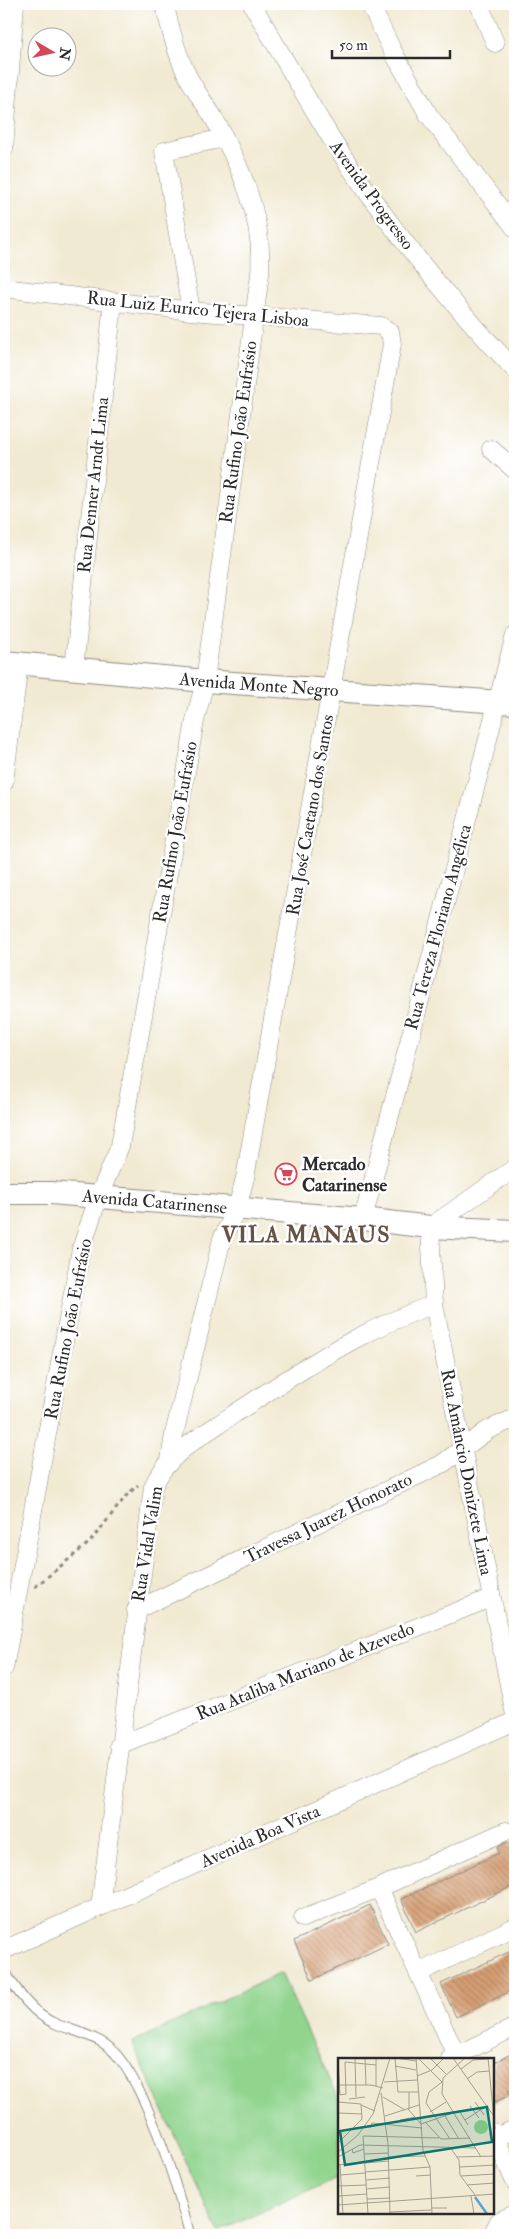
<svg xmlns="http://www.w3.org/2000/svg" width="519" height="2239" font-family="'IM FELL Double Pica',serif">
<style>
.pitch{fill:#90d48e;stroke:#5e805c}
.building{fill:url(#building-back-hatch)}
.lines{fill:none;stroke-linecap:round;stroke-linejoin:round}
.service-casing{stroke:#8e8a7f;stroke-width:11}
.minor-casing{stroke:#8e8a7f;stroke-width:19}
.tertiary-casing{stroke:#8e8a7f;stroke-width:24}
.path{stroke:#8e8a7f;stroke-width:3;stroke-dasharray:4 4;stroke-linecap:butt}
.service{stroke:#fff;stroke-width:9}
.minor{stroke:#fff;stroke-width:18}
.tertiary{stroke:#fff;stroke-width:22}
.labels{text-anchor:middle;stroke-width:5;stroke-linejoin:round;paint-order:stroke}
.street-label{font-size:18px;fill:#2b2b2b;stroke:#fff}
.poi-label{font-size:18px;font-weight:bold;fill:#2b2b2b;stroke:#fff;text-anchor:start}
.district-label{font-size:22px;font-weight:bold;letter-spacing:1px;fill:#665345;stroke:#fff}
.inset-river{fill:none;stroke:#59a3d1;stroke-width:2.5}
.inset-road{fill:none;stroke:#a29e90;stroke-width:1}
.view{fill:#0f766e;fill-opacity:0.15;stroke:#0f766e;stroke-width:2.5}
.inset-edge{fill:none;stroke:#2b2b2b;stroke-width:2.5}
</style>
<defs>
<pattern id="building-back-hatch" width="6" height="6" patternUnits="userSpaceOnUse" patternTransform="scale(1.25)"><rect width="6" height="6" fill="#d59e74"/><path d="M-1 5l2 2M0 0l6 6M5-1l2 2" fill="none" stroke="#ad815f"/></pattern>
</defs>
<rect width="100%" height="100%" fill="#fff"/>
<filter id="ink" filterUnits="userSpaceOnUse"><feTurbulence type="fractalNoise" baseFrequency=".02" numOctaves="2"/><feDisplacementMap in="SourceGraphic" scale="10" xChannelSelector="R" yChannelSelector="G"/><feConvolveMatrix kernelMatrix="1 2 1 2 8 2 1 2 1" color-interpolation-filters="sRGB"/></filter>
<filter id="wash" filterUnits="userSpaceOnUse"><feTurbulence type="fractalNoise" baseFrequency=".0096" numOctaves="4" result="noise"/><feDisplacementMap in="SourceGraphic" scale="20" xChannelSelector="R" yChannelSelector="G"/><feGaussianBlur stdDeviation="1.12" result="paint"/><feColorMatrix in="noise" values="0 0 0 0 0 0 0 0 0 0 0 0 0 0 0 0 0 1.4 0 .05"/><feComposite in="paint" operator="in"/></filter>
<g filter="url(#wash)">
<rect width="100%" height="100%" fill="#f1ead3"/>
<path class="pitch" d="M281,1973L339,2099V2176L218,2232L132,2042Z"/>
<g id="blocks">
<path class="building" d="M508,1842L510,1846L515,1843V1885L416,1932L401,1899L499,1853L497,1847Z
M370,1905L388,1944L312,1980L294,1941Z
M515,1949V1989L456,2017L441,1984Z
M515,2052V2087L508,2090L510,2095L493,2103V2063Z"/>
</g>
</g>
<g filter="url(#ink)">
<use href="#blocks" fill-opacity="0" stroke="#8e8a7f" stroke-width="1"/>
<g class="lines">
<g class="service-casing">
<path id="service" d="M4,1970C17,1991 32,2014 56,2024C73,2031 91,2034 106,2045C143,2071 178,2190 190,2235"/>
</g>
<g class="minor-casing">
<path id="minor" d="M252,4C278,49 304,94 331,138C384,221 447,299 515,370
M370,4L392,50L428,114L515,228
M479,4L495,43
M4,149L15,4
M4,288L191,311L381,326L390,332L392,344L245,1178L237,1208L222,1239L174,1434L170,1460
M191,311L164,151L224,138
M491,449L515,470
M74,669L113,302
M4,782L19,664
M515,1168L430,1227L434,1304L515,1715
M363,1219L515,635
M136,1610L442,1464L488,1430L515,1418
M4,1668L81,1249L98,1198L120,1146L195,721L205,681L260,274C264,217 240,164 212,115C202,99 190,84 183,66C174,46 170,25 164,4
M119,1745L491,1598
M379,1888L458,2059
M100,1907L153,1487C167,1453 205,1434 234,1414C274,1388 315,1360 357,1338C382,1325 408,1314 434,1304
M303,1918L379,1888L506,1831
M4,1950L515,1721
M418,1973L515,1927
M450,2059L515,2027
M493,2132L515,2182
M493,2139L515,2129
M492,2235L499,2221L515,2214"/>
</g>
<g class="tertiary-casing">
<g id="tertiary">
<path id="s1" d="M4,662L205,681L515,703"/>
<path id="s2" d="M4,1193H51L363,1219L430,1227L515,1231"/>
</g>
</g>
<path class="path" d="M35,1587L90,1542L126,1496L138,1485"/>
<use href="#service" class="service"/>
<use href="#minor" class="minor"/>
<use href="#tertiary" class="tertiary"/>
</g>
</g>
<defs>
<g id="supermarket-ring" transform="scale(1.125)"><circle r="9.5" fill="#fff" stroke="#d1495b" stroke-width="1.5"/><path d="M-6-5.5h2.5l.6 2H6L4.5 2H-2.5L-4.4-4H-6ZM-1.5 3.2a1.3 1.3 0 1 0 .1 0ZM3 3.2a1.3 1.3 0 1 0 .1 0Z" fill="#d1495b"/></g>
</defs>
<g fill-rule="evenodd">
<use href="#supermarket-ring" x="286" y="1174"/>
</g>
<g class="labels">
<g class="street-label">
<text transform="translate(372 195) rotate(54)" y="6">Avenida Progresso</text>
<text transform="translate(198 309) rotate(6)" y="6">Rua Luiz Eurico Tejera Lisboa</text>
<text transform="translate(238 432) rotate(-82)" y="6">Rua Rufino João Eufrásio</text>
<text transform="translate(93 485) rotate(-84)" y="6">Rua Denner Arndt Lima</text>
<text dy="6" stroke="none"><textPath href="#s1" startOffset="256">Avenida Monte Negro</textPath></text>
<text transform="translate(310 815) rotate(-80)" y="6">Rua José Caetano dos Santos</text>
<text transform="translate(175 832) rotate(-80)" y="6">Rua Rufino João Eufrásio</text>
<text transform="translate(438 927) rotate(-75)" y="6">Rua Tereza Floriano Angélica</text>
<text dy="6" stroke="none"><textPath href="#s2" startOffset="151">Avenida Catarinense</textPath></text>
<text transform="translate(68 1329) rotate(-79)" y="6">Rua Rufino João Eufrásio</text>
<text transform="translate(467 1472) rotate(79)" y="6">Rua Amâncio Donizete Lima</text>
<text transform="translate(328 1518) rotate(-26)" y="6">Travessa Juarez Honorato</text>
<text transform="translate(147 1544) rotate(-81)" y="6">Rua Vidal Valim</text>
<text transform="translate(305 1671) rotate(-22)" y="6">Rua Ataliba Mariano de Azevedo</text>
<text transform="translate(260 1836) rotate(-24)" y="6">Avenida Boa Vista</text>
</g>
<g class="poi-label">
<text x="302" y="1170">Mercado<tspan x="302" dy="21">Catarinense</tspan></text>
</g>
<g class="district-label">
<text x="306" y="1242">VILA MANAUS</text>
</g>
</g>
<g transform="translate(338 2058)">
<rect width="156" height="156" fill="#f1ead3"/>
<path d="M136 69a7 7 0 1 1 14 0a7 7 0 1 1-14 0Z" fill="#90d48e"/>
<path class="inset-river" d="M137,139L149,156"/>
<path class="inset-road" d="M0,0L2,37L8,36L7,4M17,0L18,39M27,0L28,27M38,0V28M57,0L60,34H80M58,0L78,3M78,0L85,93L92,109L94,156M80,0L104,24M92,0L108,16M115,0L155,57M127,0L105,20L104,36L143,99M150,0L157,71M7,4L38,7M57,8L78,12M123,11L135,2L151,1M79,18L94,12L106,0M129,21L139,14L151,13M46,24L79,22M104,24L91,34L88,45L112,81M0,27H33L45,30M71,34V51M43,35L50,86L52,156M45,39L67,52M11,41L27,39M0,44L23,46L24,61L0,85M137,44L146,57M23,47L37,53M132,48L141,60M70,51L83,66L115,55M92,54L108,44M122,54L130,67M0,55L24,56M47,58L81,47M107,58L121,81M62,62L77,59M127,62L147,49M88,65L103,81L132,80M32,70L34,65L84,70M112,89L121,102L122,117L137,137M14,91L15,95L26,91M0,94L20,77L35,56L52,0M26,96L50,95M0,99L22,87L138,90M51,99L87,98M119,99L157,98M27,105L51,103M2,106L5,156M0,107L26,104M122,109L157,107M27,114L92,109M2,117L27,115M78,118L93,117M123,118L157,116M28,122L52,120M129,127L157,125M0,128L28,127M28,131L52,129M0,138L29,136M133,138L136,156M29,141L52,140M0,147L157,136M93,150H109M52,154L93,152M30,156L25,78L101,80"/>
<path class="view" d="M149,49L154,84L7,107L2,73Z"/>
<rect width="156" height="156" class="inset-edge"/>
</g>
<rect width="519" height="2239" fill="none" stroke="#fff" stroke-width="20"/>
<g transform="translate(52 52) rotate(99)"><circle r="24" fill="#ffffff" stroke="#aaaaaa"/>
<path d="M0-4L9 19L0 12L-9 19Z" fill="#d1495b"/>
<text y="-8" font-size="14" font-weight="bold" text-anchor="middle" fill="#2b2b2b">N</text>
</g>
<path d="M332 50v8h118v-8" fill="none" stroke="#2b2b2b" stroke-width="2.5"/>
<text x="339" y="50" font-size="15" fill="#2b2b2b" stroke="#ffffff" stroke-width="4" paint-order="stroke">50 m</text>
</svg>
